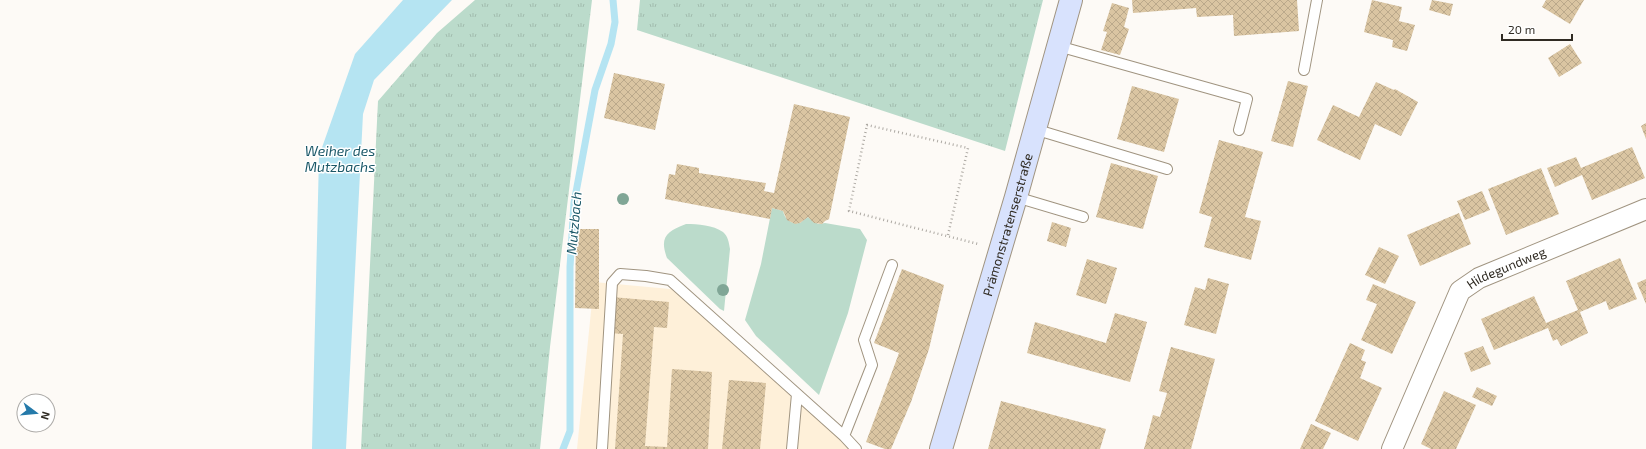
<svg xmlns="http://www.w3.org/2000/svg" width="1646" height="449" font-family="'Exo 2',sans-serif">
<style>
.built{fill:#fef0d9}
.grass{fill:url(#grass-tufts)}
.green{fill:#bbdbcb}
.water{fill:#b5e4f2}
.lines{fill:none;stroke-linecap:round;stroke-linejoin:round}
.stream{stroke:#b5e4f2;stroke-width:7}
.building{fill:url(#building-cross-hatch)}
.service-casing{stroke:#a09480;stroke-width:12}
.minor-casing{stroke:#a09480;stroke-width:22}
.secondary-casing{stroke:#a09480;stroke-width:24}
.path{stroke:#ada9a3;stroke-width:2.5;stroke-dasharray:1 3;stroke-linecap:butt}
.service{stroke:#fff;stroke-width:10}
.minor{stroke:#fff;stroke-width:20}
.secondary{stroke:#d8e2fd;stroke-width:22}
.tree{fill:#80a696}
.labels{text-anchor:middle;stroke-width:3;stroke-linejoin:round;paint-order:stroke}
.street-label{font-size:13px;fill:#302b23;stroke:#fff}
.water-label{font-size:14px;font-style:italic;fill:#1b5868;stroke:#fff}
</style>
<defs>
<pattern id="grass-tufts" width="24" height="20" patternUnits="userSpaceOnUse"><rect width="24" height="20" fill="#bbdbcb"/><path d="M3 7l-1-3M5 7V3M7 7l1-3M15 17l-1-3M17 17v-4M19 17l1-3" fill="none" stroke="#a1bcae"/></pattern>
<pattern id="building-cross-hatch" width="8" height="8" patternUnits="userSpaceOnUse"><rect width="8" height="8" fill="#dac5a2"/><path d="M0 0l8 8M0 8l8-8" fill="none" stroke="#bba98b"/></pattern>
</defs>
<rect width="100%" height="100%" fill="#fdfaf6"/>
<path class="built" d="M594,282L681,290L856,449H577Z"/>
<path class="grass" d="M475,0H592L550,347L540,449H361L378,101L437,33Z
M640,0H1043L1005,151L637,30Z"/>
<path class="green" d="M772,208L783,211C785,220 791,224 800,223L808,217L818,224L825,223L860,229L867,240L848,313L819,395L756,336L745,320L761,264Z
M686,224C698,224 713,225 723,232C728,236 729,243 730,249L724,311L720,309L667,258C659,237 667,231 686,224Z"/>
<path class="water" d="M403,0H452L374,80L363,114L346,449H312L319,156L355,54Z"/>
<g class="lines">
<path class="stream" d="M563,449L570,431V267L574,203L595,90L611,44L615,22L613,0"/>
</g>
<path class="building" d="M1132,0H1297L1299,31L1234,36L1233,15L1197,17L1196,8L1133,13Z
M1372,0L1402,7L1399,21L1415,25L1407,51L1392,47L1393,40L1364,32Z
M1432,0L1453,4L1450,16L1429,10Z
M1546,0H1584L1570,24L1542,7Z
M1112,3L1129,8L1124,27L1129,29L1120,55L1101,50L1107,32L1103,31Z
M1570,44L1582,63L1559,77L1548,58Z
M614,73L665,84L655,130L604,118Z
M1288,81L1308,86L1293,147L1271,141Z
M1376,82L1394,90L1395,89L1418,102L1401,136L1375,124L1360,160L1317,140L1333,105L1359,117Z
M1132,86L1179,99L1164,152L1117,139Z
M794,104L850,117L829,219L825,221L822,224L814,223L808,217L800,223L795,224L787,220L783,211L772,208L770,219L665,199L669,174L675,175L677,164L699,168V173L766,183L764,191L774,193Z
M1646,123V139L1641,126Z
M1219,140L1263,152L1245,217L1261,221L1251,260L1204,247L1212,217L1199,213Z
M1632,147L1645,178L1592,200L1582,175L1555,187L1547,168L1576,157L1581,168Z
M1111,163L1158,176L1143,229L1096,217Z
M1541,168L1559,214L1506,235L1488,189Z
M1482,191L1490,210L1465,220L1457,201Z
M1459,213L1471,244L1420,266L1407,235Z
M1052,222L1071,228L1066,247L1047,241Z
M576,229H599V309L575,308Z
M1379,247L1399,256L1385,284L1365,275Z
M1620,258L1637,299L1609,310L1606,301L1580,312L1588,333L1561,346L1557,339L1553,341L1548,328L1494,350L1481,319L1534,296L1546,323L1578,310L1566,281Z
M1087,259L1117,268L1106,304L1076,295Z
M902,269L944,285L929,349L911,402L891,449H885L866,442L899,353L874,343Z
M1208,278L1229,284L1216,334L1184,325L1195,287L1205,290Z
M1646,279V304L1637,283Z
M1373,284L1416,302L1392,354L1361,340L1377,304L1366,300Z
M612,297L669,302L667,328L654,327L645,446L667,447L672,369L712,372L708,449H615L623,334L609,333Z
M1115,313L1147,322L1130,382L1027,353L1035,322L1106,343Z
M1350,343L1365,350L1361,360L1366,362L1360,378L1382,388L1358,441L1315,421Z
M1483,346L1491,364L1471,372L1464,353Z
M1171,347L1215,359L1191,449H1144L1153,415L1160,417L1167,393L1159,391Z
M729,380L766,383L760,449H722Z
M1477,387L1497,396L1492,406L1472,397Z
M1444,391L1476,405L1456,449H1431L1421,444Z
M1001,401L1106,429L1100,449H988Z
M1311,424L1331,433L1323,449H1300Z"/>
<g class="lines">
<g class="service-casing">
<path id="service" d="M1058,46L1247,99L1239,130
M1304,70L1317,0
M1034,129L1167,169
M1016,197L1083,217
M844,436L872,365L864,340L892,265
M602,449L612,283L620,274L646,276L670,280L844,436L856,449
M792,449L797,394"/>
</g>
<g class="minor-casing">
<g id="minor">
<path id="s1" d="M1392,449L1460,291L1479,278L1646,209"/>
</g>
</g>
<g class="secondary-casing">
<g id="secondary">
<path id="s2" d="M941,449L1016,197L1071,0"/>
</g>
</g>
<path class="path" d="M948,235L968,148L867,125L849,211L978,244"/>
<use href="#service" class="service"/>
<use href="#minor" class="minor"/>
<use href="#secondary" class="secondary"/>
</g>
<g class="tree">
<circle cx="623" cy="199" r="6"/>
<circle cx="723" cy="290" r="6"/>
</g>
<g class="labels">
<g class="street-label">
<text dy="5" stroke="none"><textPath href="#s2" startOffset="234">Prämonstratenserstraße</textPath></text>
<text dy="5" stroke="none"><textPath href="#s1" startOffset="224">Hildegundweg</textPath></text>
</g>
<g class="water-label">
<text x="340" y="156">Weiher des<tspan x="340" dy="16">Mutzbachs</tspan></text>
<text transform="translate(574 223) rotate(-85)" y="5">Mutzbach</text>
</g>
</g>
<g transform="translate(36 413) rotate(106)"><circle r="19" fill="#ffffff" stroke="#acaaa7"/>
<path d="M0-3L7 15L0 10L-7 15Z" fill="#257aaa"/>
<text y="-6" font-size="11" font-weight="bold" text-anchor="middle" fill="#302b23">N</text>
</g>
<path d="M1502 34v6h70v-6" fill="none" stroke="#302b23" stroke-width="2"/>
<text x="1508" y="34" font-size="12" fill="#302b23" stroke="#ffffff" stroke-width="3" paint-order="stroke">20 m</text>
</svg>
